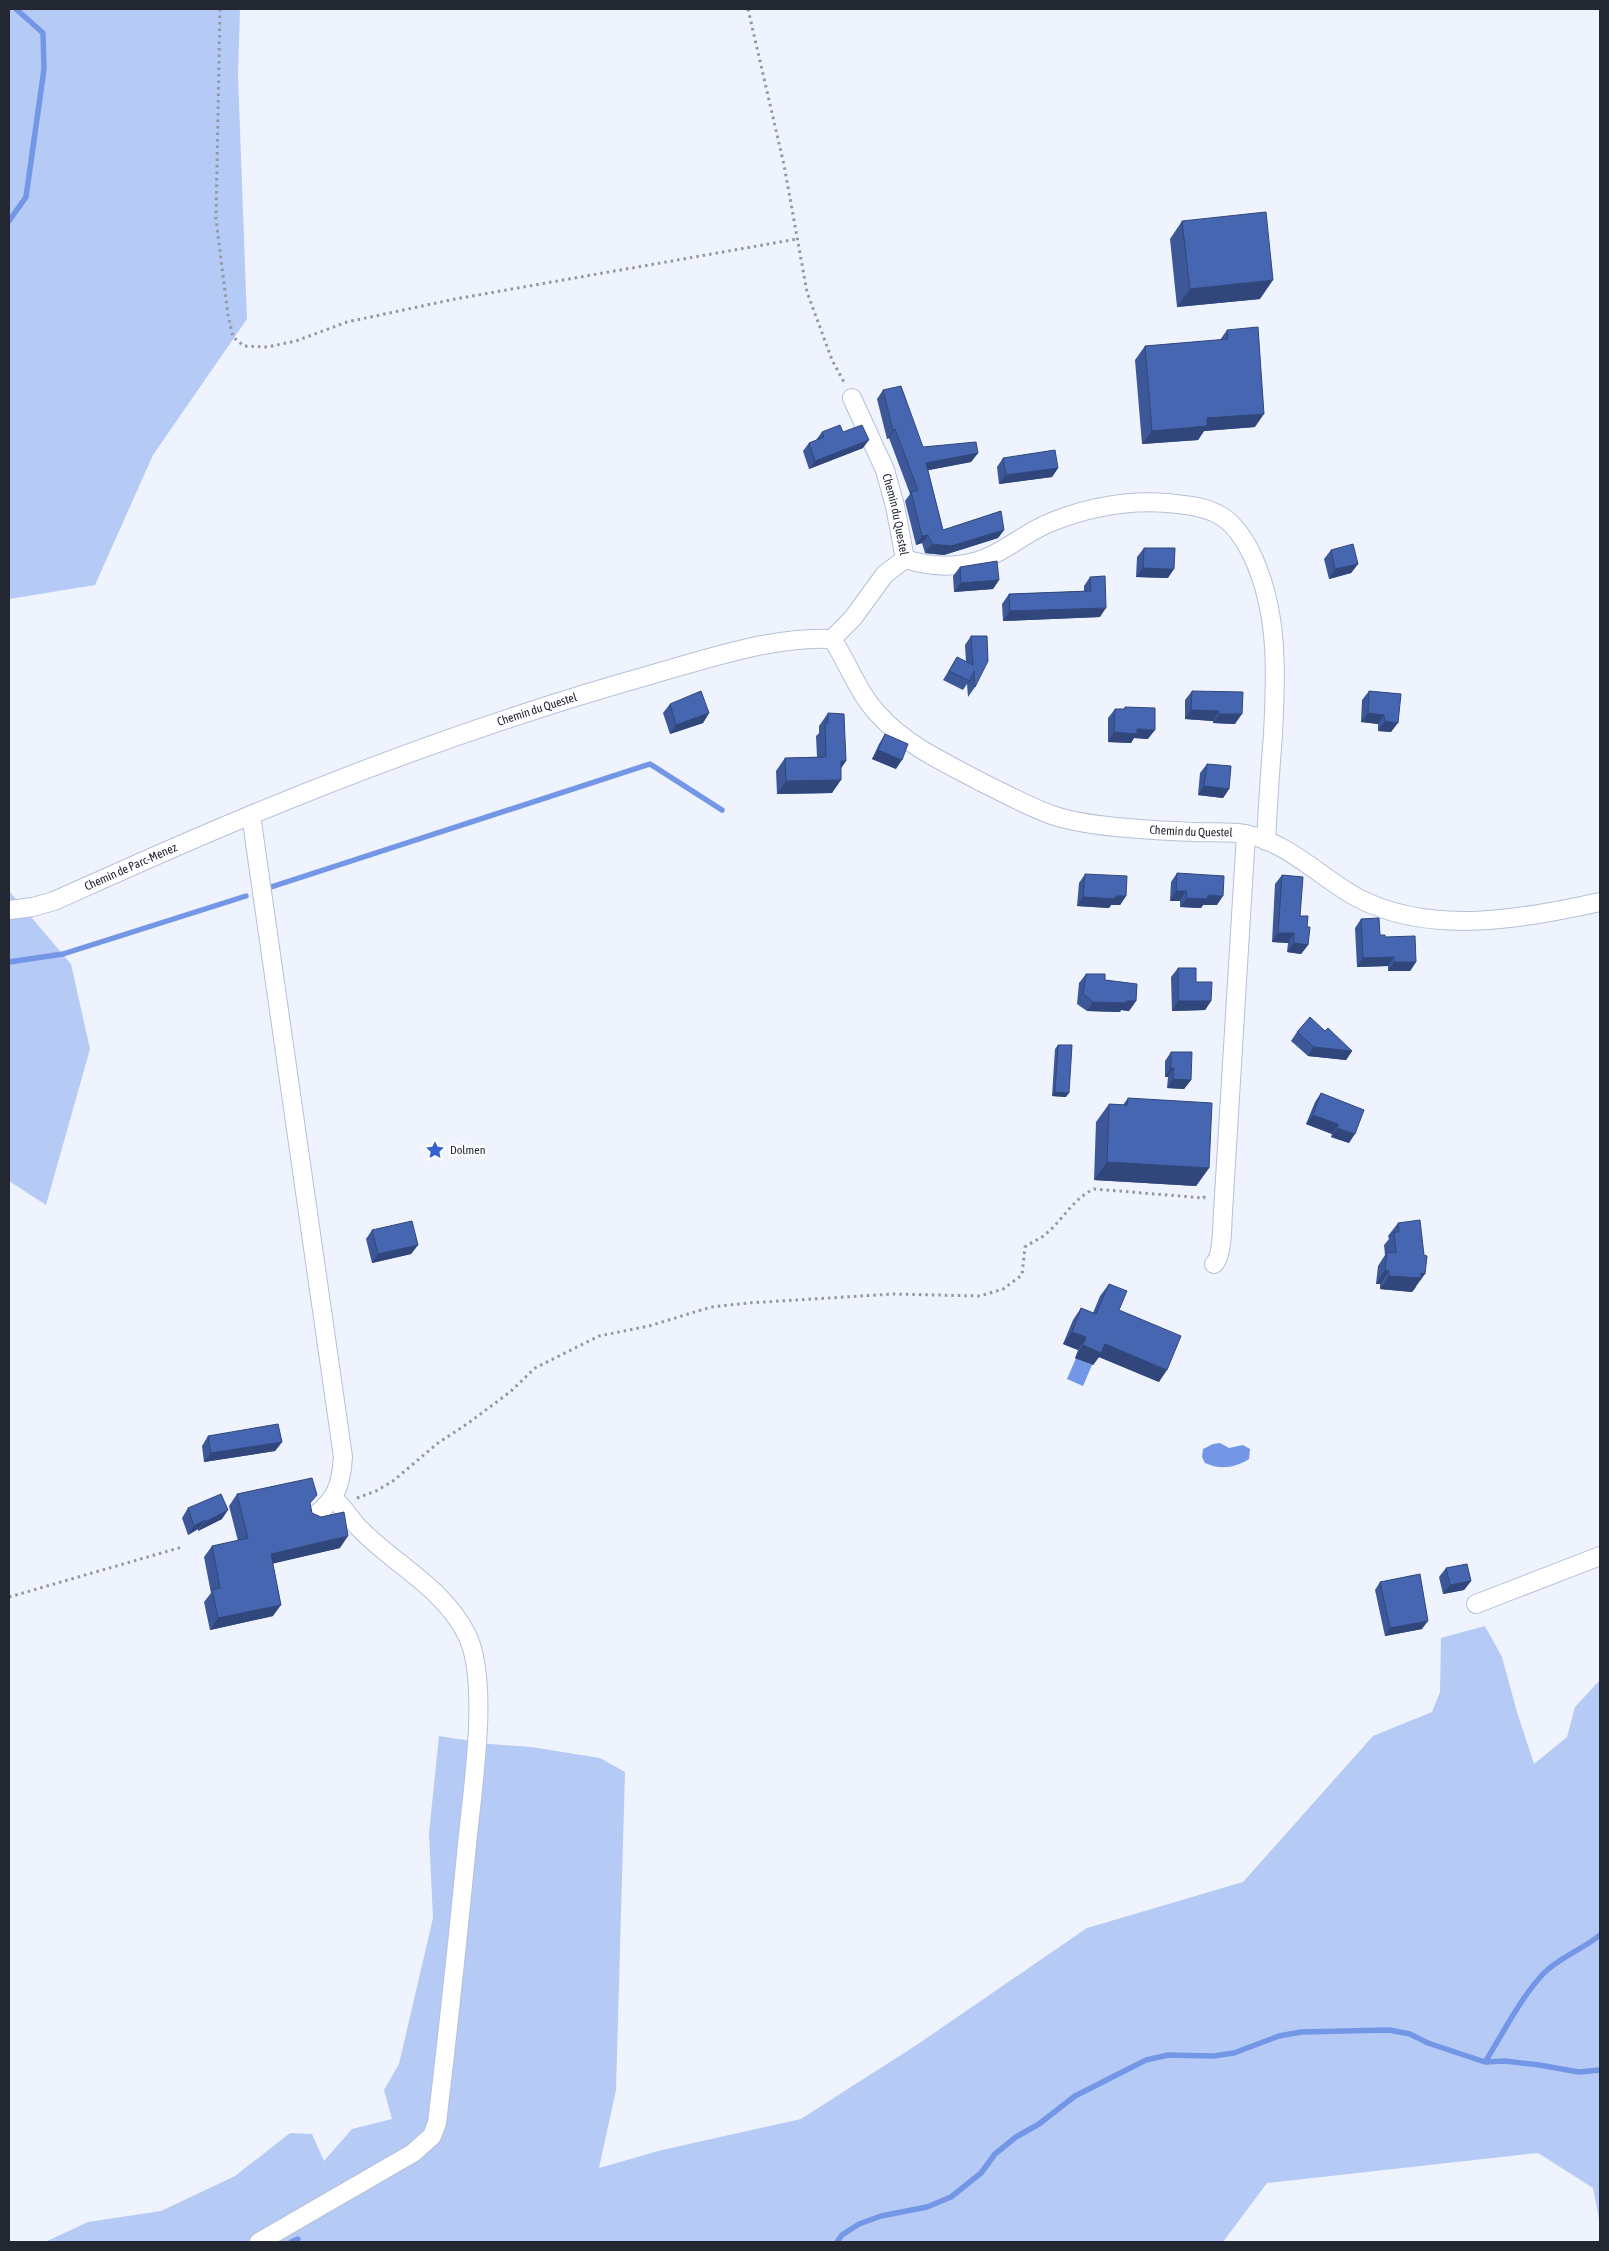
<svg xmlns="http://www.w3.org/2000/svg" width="1609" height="2251" font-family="'Asap Condensed',sans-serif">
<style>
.green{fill:#b6caf6}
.water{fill:#7397e6}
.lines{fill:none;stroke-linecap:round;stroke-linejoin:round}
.stream{stroke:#7397e6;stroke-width:5.5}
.minor-casing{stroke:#b5c0d9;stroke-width:20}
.path{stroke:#9397a1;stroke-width:3;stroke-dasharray:2.5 4;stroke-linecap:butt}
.minor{stroke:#fff;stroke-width:18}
.wall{fill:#3c5898}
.shaded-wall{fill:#31477c}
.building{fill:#4666b1;stroke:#31477c}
.labels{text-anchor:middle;stroke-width:5;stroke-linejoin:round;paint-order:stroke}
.street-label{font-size:12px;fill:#232731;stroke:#fff}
.poi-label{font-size:12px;fill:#232731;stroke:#fff;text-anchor:start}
</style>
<rect width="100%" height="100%" fill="#eef3fd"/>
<path class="green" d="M9,9H240L238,75L247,319L153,455L95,585L9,599Z
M9,891L71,964L90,1049L46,1205L9,1181Z
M1485,1626L1502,1657L1517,1712L1534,1764L1567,1737L1575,1707L1600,1680V2224L1593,2188L1538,2153L1267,2183L1223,2242H45L88,2222L161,2211L235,2176L290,2133L312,2134L324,2161L352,2129L392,2119L384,2090L399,2064L433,1918L429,1833L439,1736L490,1744L531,1747L600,1758L625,1772L616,2090L599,2168L662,2150L801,2119L918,2044L1087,1928L1243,1882L1373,1736L1432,1712L1440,1692L1441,1638Z"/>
<path class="water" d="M1076,1358L1092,1365L1083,1386L1067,1379Z
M1220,1443L1229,1448L1243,1445L1250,1449L1249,1459C1235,1468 1220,1470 1205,1463L1202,1457L1203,1449L1213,1444Z"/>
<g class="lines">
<path class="stream" d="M9,221L26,197L44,69L43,33L16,9
M268,888L650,764L722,810
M9,962L63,954L246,896
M1485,2062C1504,2032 1519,2000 1543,1974C1559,1957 1582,1950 1600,1935
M291,2242L298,2239
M837,2242L842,2235L859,2224L881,2216L927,2207L951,2197L981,2173L995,2154L1016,2137L1039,2124L1075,2096L1146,2060L1168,2055L1213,2056L1234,2053L1279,2036L1301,2032L1389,2030L1410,2034L1428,2043L1485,2062L1505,2061L1539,2065L1579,2072L1600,2070"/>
<g class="minor-casing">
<g id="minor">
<path id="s1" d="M852,398L885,470L895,506L905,559"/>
<path d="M905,559C931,567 959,569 986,558C1008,549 1027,532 1049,523C1086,508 1127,500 1167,503C1185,505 1205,506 1221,516C1236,525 1246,542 1253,557C1279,614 1276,674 1273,735C1270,770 1268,805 1266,841"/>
<path id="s2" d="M832,639C849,664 858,694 880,716C907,746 946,763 981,782C1004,793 1027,806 1052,815C1075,823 1103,826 1128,828C1150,830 1172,831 1193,832C1210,833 1228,831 1245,834C1288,842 1321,878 1358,898C1431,936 1524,919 1600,902"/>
<path d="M251,815L343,1457C341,1486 336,1500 312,1518"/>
<path id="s3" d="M9,910L33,907L54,901C119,872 185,842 251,815C381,761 515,713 650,675C707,659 773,636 832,639L853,618L885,574L905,559"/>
<path d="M1214,1264C1223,1256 1222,1224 1223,1212L1246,834"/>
<path d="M1476,1604L1600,1556"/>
<path d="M259,2242L413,2153L432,2136L437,2123C448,2031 458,1938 467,1845C472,1791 490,1682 467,1635C444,1588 395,1565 360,1529C350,1519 344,1507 333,1498"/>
</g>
</g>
<path class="path" d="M220,9L216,219L228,315L233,337L244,346L267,347L296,341L347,322L455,299L797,239
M748,9L784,165L807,292L832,360L845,384
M357,1498L376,1491L393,1481L438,1443L467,1424L510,1392L535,1368L599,1336L649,1326L711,1307L748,1303L893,1294L980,1296L1003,1289L1022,1275L1025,1247C1033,1241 1041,1239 1048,1232C1064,1218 1074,1198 1094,1189L1204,1198V1194
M9,1597L182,1547"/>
<use href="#minor" class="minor"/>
</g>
<path class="wall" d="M1182,221L1260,299L1177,307L1170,239Z
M1227,330L1255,427L1204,431L1198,440L1142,444L1135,360L1145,346L1220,340Z
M883,390L923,447L978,453L971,462L928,470L943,530H1004L998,538L944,555L925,553L922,543L916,545L905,501L910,494L889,438L887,439L877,399Z
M822,432H843L863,448L809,469L803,451L809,443L816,440Z
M1003,458L1058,468L1052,477L999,484L997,467Z
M1144,548L1168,578L1136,577L1137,557Z
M1331,550L1358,564L1351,573L1329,579L1324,559Z
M960,567L999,580L993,589L954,592L953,576Z
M1090,577L1100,617L1003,621L1002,604L1009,594L1084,591V586Z
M971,636L975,687L968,697L967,684L963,690L943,680L957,657L966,662L965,645Z
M1192,691L1235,724L1213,723V721L1185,719V700Z
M1369,691L1401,694L1391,732L1378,731V724L1361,722L1362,700Z
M670,704L709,713L703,723L670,734L663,713Z
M1125,707L1148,739L1134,738L1131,743L1108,742V718L1115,709H1124Z
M828,713L846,761L841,768L832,793L777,794L776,771L785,758L817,757L816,736L819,733V726Z
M885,734L896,769L872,759L879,744Z
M1207,764L1229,789L1223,798L1198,795L1200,773Z
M1177,873L1217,905H1203L1201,908L1180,907V901H1170L1171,882Z
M1085,874L1126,896L1120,905H1111L1109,908L1077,906L1079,883Z
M1282,875L1300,916L1307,927L1308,945L1301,954L1287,952L1288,943L1272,942L1275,884Z
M1361,919L1380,935L1385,937L1416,962L1410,971H1388V966L1357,967L1355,928Z
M1178,968L1196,982L1211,1001L1205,1010L1172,1011L1171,977Z
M1086,974L1105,980L1136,1001L1129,1011L1121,1010L1120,1012L1087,1011L1077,1004L1079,983Z
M1325,1031L1352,1051L1346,1060L1308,1056L1291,1041L1297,1032Z
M1058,1045L1066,1097L1052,1096L1055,1049Z
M1171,1052L1191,1080L1184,1089L1167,1088L1168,1077H1165V1061Z
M1321,1093L1349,1143L1331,1137L1332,1134L1306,1124L1315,1102Z
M1128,1098L1209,1168L1196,1186L1094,1180L1096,1122L1109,1104L1123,1105Z
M1398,1223L1416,1287L1412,1292L1380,1289V1284H1376L1378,1266L1385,1255L1384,1245L1389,1239L1388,1236Z
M372,1230L418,1245L411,1254L372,1263L366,1239Z
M1109,1284L1119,1310L1159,1382L1099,1357L1093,1365L1075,1358L1078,1350L1063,1344L1073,1320L1081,1308L1093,1313L1100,1296Z
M208,1436L282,1442L275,1451L204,1462L202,1446Z
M237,1494L310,1505L312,1513L340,1548L273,1563V1616L210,1630L204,1602L211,1593L204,1557L212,1546L238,1541L229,1506Z
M188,1508L222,1519L198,1531V1529L188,1535L182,1518Z
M1446,1568L1471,1581L1464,1590L1443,1594L1439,1577Z
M1380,1582L1422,1629L1385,1636L1375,1590Z"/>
<path class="shaded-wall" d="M1273,280L1260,299L1177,307L1190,289Z
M1264,414L1255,427L1204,431L1198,440L1142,444L1152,431L1207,418Z
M895,429L889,438L887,439L893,430Z
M869,440L863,448L809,469L815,461Z
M978,453L971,462L919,472L926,463Z
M1058,468L1052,477L999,484L1006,475Z
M1004,530L998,538L944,555L925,553L932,544Z
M928,535L922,543L916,545L922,536Z
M1358,564L1351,573L1329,579L1335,569Z
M1143,568L1174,569L1168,578L1136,577Z
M999,580L993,589L954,592L961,583Z
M1106,608L1100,617L1003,621L1010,611Z
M1191,710L1219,711L1213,721L1185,719Z
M709,713L703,723L670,734L676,725Z
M1368,713L1384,715L1378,724L1361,722Z
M1219,714H1242L1235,724L1213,723Z
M1385,721L1398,723L1391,732L1378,731Z
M1137,729L1155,730L1148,739L1134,738L1131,743L1108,742L1114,732Z
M878,750L902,760L896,769L872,759Z
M841,761H846L837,774Z
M841,780L832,793L777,794L786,781Z
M1204,786L1229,789L1223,798L1198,795Z
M1176,891H1186L1180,901H1170Z
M1208,895L1223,896L1217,905H1203L1201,908L1180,907L1187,898Z
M1116,896H1126L1120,905H1111L1109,908L1077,906L1083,897Z
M1278,933H1294L1288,943L1272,942Z
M1294,943L1308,945L1301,954L1287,952Z
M1394,957L1388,966L1357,967L1363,958Z
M1394,962H1416L1410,971H1388Z
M1127,1001H1136L1129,1011L1121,1010L1120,1012L1087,1011L1093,1002Z
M1178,1001H1211L1205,1010L1172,1011Z
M1314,1047L1352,1051L1346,1060L1308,1056Z
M1171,1068H1174L1168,1077H1165Z
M1173,1079L1191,1080L1184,1089L1167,1088Z
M1055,1092L1069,1093L1066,1097L1052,1096Z
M1313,1115L1338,1124L1332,1134L1306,1124Z
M1337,1128L1355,1134L1349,1143L1331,1137Z
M1107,1162L1209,1168L1196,1186L1094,1180Z
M418,1245L411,1254L372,1263L378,1254Z
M1385,1270L1389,1271L1380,1284H1376Z
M1421,1273L1425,1274L1412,1292L1380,1289L1389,1276Z
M1072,1332L1086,1337L1078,1350L1063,1344Z
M1105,1344L1167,1370L1159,1382L1099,1357L1093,1365L1075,1358L1083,1345Z
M282,1442L275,1451L204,1462L211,1453Z
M228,1510L222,1519L198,1531L205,1522Z
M205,1520L198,1529L188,1535L194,1526Z
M348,1536L340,1548L263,1566L271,1554Z
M1471,1581L1464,1590L1443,1594L1450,1585Z
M281,1605L273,1616L210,1630L218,1618Z
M1428,1621L1422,1629L1385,1636L1390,1628Z"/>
<path class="building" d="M1266,212L1273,280L1190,289L1182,221Z
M1258,327L1264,414L1207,418V426L1152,431L1145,346L1228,339L1227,330Z
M901,386L923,447L976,442L978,453L926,463L943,530L1001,511L1004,530L951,546L932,544L928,535L922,536L911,492L918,490L895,429L893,430L883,390Z
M840,425L843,432L862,425L869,440L815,461L809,443L824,437L822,432Z
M1055,450L1058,468L1006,475L1003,458Z
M1353,544L1358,564L1335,569L1331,550Z
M1144,548H1175L1174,569L1143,568Z
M997,561L999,580L961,583L960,567Z
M1105,576L1106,608L1010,611L1009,594L1091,591L1090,577Z
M971,636H987L988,661L975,687L974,671L970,681L949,671L957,657L973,665Z
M701,691L709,713L676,725L670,704Z
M1192,691L1243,692L1242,714H1219V711L1191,710Z
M1369,691L1401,694L1398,723L1385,721L1384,715L1368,713Z
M1125,707L1155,708V730L1137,729V734L1114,732L1115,709H1125Z
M828,713L844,714L846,761H841V780L786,781L785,758L826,757L825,723H828Z
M885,734L908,744L902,760L878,750Z
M1207,764L1231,766L1229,789L1204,786Z
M1177,873L1224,876L1223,896L1208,895L1207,899L1187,898L1186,891H1176Z
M1085,874L1127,876L1126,896H1116L1115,899L1083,897Z
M1282,875L1303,877L1300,916H1308L1307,927H1310L1308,945L1294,943V933H1278Z
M1379,918L1380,935H1385V937L1415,936L1416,962H1394V957L1363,958L1361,919Z
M1178,968H1196V982H1212L1211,1001H1178Z
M1086,974H1105V980L1137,984L1136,1001H1127L1126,1003L1093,1002L1083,994Z
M1310,1017L1325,1031L1328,1028L1352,1051L1314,1047L1297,1032Z
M1058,1045H1072L1069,1093L1055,1092Z
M1171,1052H1192L1191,1080L1173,1079L1174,1068H1171Z
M1321,1093L1364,1110L1355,1134L1337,1128L1338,1124L1313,1115Z
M1128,1098L1212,1103L1209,1168L1107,1162L1109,1104L1127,1105Z
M1420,1220L1424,1255L1427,1256L1425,1274L1421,1273V1278L1389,1276V1271L1385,1270L1387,1252L1396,1253L1394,1232H1399L1398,1223Z
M412,1221L418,1245L378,1254L372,1230Z
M1109,1284L1127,1291L1119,1310L1181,1336L1167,1370L1105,1344L1101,1353L1083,1345L1086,1337L1072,1332L1081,1308L1096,1314Z
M278,1424L282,1442L211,1453L208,1436Z
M312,1478L317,1495L310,1503L312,1513L321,1517L344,1512L348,1536L271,1554L281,1605L218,1618L212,1590L220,1588L212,1546L248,1538L237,1494Z
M221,1494L228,1510L205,1522V1520L194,1526L188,1508Z
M1467,1564L1471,1581L1450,1585L1446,1568Z
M1420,1574L1428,1621L1390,1628L1380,1582Z"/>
<defs>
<g id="sight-bare" transform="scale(1.5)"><path d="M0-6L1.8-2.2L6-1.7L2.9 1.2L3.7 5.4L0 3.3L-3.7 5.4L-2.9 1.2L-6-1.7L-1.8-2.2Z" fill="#3761d2" stroke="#fff" stroke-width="2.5" paint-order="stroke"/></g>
</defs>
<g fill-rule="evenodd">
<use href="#sight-bare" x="435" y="1150"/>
</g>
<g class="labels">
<g class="street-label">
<text dy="4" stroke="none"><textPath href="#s1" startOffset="125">Chemin du Questel</textPath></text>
<text dy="4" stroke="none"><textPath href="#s3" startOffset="566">Chemin du Questel</textPath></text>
<text dy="4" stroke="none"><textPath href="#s2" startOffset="431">Chemin du Questel</textPath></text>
<text dy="4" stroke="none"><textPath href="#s3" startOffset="130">Chemin de Parc-Menez</textPath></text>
</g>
<g class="poi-label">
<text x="450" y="1154">Dolmen</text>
</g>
</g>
<rect width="1609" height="2251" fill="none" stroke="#232731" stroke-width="20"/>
</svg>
